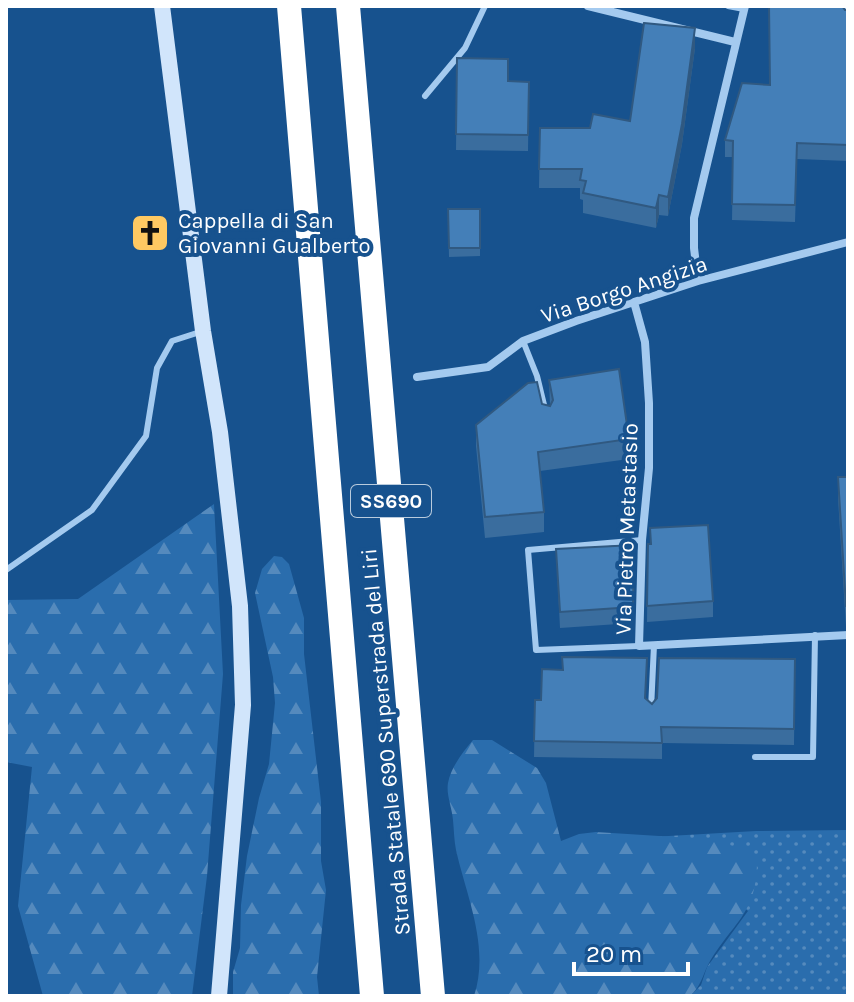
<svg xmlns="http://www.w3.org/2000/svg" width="854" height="1002" font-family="Karla,sans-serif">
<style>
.grass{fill:url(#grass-dots)}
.forest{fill:url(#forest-firs)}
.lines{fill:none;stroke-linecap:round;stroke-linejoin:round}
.lane{stroke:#a4caef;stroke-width:6}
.street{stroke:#a4caef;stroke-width:8}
.secondary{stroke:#d1e5fb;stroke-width:16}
.highway{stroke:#fff;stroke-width:24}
.wall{fill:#3a6d9e}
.shaded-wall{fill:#305981}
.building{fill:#447fb8;stroke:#305981;stroke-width:2}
.labels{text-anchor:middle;stroke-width:8;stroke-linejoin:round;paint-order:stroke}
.shield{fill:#17528e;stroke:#b9cbdd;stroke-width:2}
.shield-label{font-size:20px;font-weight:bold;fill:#fff}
.poi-label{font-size:22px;fill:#fff;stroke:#17528e;text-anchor:start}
.street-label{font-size:22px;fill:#fff;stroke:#17528e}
</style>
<defs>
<pattern id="grass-dots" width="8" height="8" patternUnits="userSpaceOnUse" patternTransform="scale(2)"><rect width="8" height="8" fill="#2a6dad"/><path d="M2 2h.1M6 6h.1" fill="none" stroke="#558abd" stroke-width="1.8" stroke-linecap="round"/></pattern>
<pattern id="forest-firs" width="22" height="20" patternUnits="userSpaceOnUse" patternTransform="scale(2)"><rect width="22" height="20" fill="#2a6dad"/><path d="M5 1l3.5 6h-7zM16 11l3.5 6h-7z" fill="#558abd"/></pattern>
</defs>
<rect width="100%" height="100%" fill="#17528e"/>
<path class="grass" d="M848,830V996H690L701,985L707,967L748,911L651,837L756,831Z"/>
<path class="forest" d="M214,504L223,674L207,876L192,996H43L18,906L32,767L6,762V600L78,599Z
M274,556L282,557L289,564L304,618V654L321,802V861L326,890L317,977L319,996H233V972L240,948L241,905L247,856L259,798L269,764L275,703L273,677L255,593L262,569Z
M473,740H492L537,768L546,783L561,841L579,834L596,832L706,839L744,849L757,860C757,916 732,922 708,965C702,977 701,986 690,996H474C490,947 467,898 456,850C454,840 454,830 453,820C452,807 446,795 448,783C451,767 463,752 473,740Z"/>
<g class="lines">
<path class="lane" d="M728,6L744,9
M425,96L465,48L485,6
M523,341L537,376L545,409
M6,570L92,510L146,436L157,368L172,341L200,332
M639,646L536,650L528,550L642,540
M651,709L654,645
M755,757H813L815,635"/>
<path class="street" d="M588,6L735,42
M848,6V20
M698,281L694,248V218L745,6
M634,302L645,342L649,403V468L642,540L639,646L848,635
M417,377L488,367L523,341L576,321L698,281L848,242"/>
<path class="secondary" d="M162,6L203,331L220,432L240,606L243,705L219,996"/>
<path class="highway" d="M289,6L372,996
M348,6L433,996"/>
</g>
<path class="wall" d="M845,10H848V161L797,159L795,222L732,220L733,157H725V140L770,85Z
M695,48L682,144L668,216L659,215L656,228L583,213V200L580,199V188H539L540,128H590L630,121Z
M457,58L508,81L529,82L528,151L456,150Z
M448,209H480V256L449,257Z
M549,380L629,439V459L540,471L544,512V532L485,538L476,446V425L542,404L550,406Z
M838,477H848V627H846L838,498Z
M648,544L713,601V617L647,622Z
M634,545L633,623L560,628L556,549Z
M562,657L646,699L652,704L795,659L794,745L662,743V759L534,757L535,700H541L562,670Z"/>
<path class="shaded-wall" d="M695,28V48L682,144L668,216V197Z
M659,195V215L656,228V208Z"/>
<path class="building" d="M769,6H842L845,10H848V145L797,143L795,205L732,204L733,141L725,140L742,83L770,85Z
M644,23L695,28L682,124L668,197L659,195L656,208L583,193L586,181L580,180L582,169H539L540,128H590L593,114L630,121Z
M457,58L508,59V81L529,82L528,135L456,134Z
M448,209H480V248H449Z
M619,369L629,439L538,452L544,512L485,517L476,425L528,383L537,382L542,404L550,406L553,400L549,380Z
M838,477H848V606H846Z
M708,525L713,601L647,606L648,544H651L650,528Z
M634,545L633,607L560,612L556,549Z
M562,657L647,658L645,698L652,704L657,698L659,658L795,659L794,729L661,727L662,743L534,741L535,700H541L542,669L563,670Z"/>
<defs>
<g id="church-square" transform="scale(2)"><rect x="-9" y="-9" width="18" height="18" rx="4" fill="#ffc962" stroke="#17528e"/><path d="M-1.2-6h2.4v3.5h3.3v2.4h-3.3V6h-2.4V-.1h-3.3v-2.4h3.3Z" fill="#111"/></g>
</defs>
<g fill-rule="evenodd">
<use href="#church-square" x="150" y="233"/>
</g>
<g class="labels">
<rect class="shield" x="351" y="485" width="80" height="32" rx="6"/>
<g class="shield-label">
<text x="391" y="508">SS690</text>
</g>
<g class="poi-label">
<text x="178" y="228">Cappella di San<tspan x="178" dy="25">Giovanni Gualberto</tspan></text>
</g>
<g class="street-label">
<text transform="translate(624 289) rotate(-18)" y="8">Via Borgo Angizia</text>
<text transform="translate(626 529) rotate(-88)" y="8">Via Pietro Metastasio</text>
<text transform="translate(385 742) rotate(-95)" y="8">Strada Statale 690 Superstrada del Liri</text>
</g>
</g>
<rect width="854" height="1002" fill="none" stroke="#ffffff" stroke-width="16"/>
<path d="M574 962v12h114v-12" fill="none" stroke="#ffffff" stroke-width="4"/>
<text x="586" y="962" font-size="24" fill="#ffffff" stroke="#17528e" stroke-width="6" paint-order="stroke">20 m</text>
</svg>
